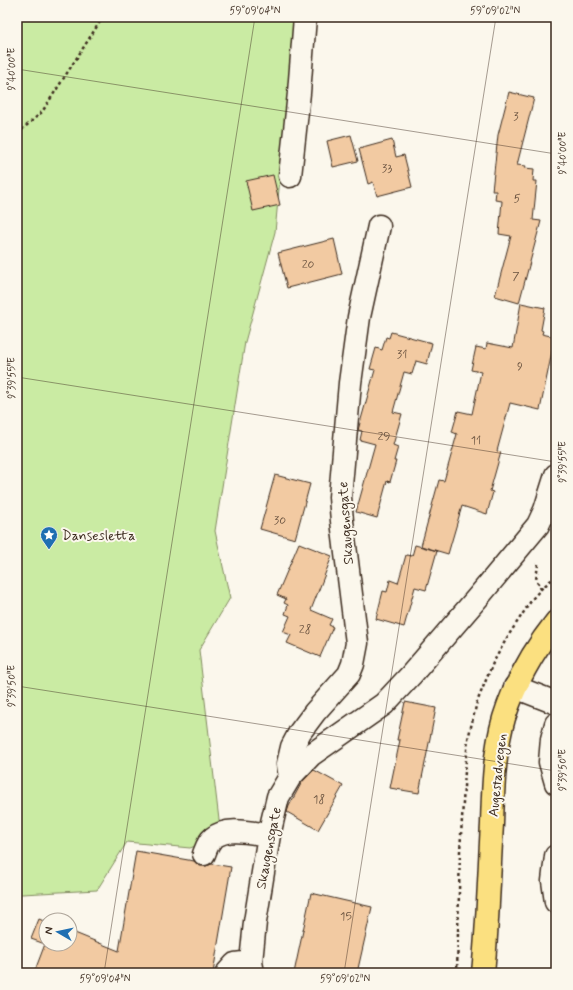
<svg xmlns="http://www.w3.org/2000/svg" width="573" height="990" font-family="Mynerve,sans-serif">
<style>
.green{fill:#caeba3;stroke:#828a60}
.building{fill:#f2caa2;stroke:#3b2a1e}
.lines{fill:none;stroke-linecap:round;stroke-linejoin:round}
.minor-casing{stroke:#3b2a1e;stroke-width:25}
.major-casing{stroke:#3b2a1e;stroke-width:25}
.path{stroke:#3b2a1e;stroke-width:2.5;stroke-dasharray:3 3;stroke-linecap:butt}
.minor{stroke:#fbf7ec;stroke-width:22}
.major{stroke:#fbe080;stroke-width:22}
.ticks{fill:none;stroke:#3b2a1e;stroke-width:1;stroke-opacity:0.45}
.labels{text-anchor:middle;stroke-width:4;stroke-linejoin:round;paint-order:stroke}
.number-label{font-size:12px;fill:#69523f}
.street-label{font-size:14px;fill:#3b2a1e;stroke:#fbf7ec}
.poi-label{font-size:14px;fill:#3b2a1e;stroke:#fbf7ec;text-anchor:start}
.neatline{fill:none;stroke:#3b2a1e;stroke-width:1.5}
.ticks-label{font-size:10px;text-anchor:middle;fill:#3b2a1e}
</style>
<rect width="100%" height="100%" fill="#fbf7ec"/>
<filter id="ink" filterUnits="userSpaceOnUse"><feTurbulence type="fractalNoise" baseFrequency=".025" numOctaves="2"/><feDisplacementMap in="SourceGraphic" scale="8" xChannelSelector="R" yChannelSelector="G"/><feConvolveMatrix kernelMatrix="1 2 1 2 8 2 1 2 1" color-interpolation-filters="sRGB"/></filter>
<g filter="url(#ink)">
<path class="green" d="M17,17H295L275,232L245,342L215,531L230,598L199,650L221,837L190,848L127,842L97,890L22,894H17Z"/>
<path class="building" d="M509,92L534,98L517,165L526,166L525,168L534,169L533,181H537L533,220L541,221L519,303L495,296L511,236L499,234L502,201L495,200L496,191H492L498,135Z
M351,135L358,161L333,167L327,141Z
M392,140L396,157L404,155L412,187L377,196L373,182L368,184L359,149Z
M273,175L280,205L253,211L246,181Z
M334,239L342,274L287,288L278,253Z
M521,303L545,308L541,330L543,331L542,334L555,337L540,410L510,403L497,451L501,452L490,491L493,492L487,514L462,506L448,554L421,546L439,480L444,481L457,434L452,432L458,411L472,414L481,372L471,370L476,347L486,349L487,343L513,348Z
M391,332L432,343L427,364L416,361L412,374L404,372L393,412L402,414L393,445L398,447L394,461H396L390,482L387,481L377,518L356,512L375,444L360,440L362,431L358,430L375,370L370,369L376,348L382,350L386,337L389,338Z
M275,475L310,484L295,539L260,529Z
M299,543L332,556L311,610L332,619L329,625L333,627L320,657L287,643L291,635L283,632L290,616L285,614L288,605L284,603L286,599L277,595Z
M415,545L437,551L426,590L415,587L404,627L376,619L383,591L387,592L390,580L398,583L406,555L412,556Z
M405,702L436,708L419,793L390,788L400,740H397Z
M314,770L343,786L318,830L287,812L289,806L302,782Z
M136,851L194,861L200,866H206L212,864L231,867L213,973H34L45,944L31,939L39,919L46,922V944H70V931L119,951Z
M311,893L372,907L357,973H294Z"/>
<g class="lines">
<g class="minor-casing">
<path id="minor" d="M290,176L299,93L305,17
M515,687L556,703
M556,724L552,739L550,762L556,783
M290,777L288,764L292,747L300,732L315,712L349,674L353,664L357,643L342,521L340,497L350,383L359,317L379,226
M204,854C206,849 208,842 213,838C227,826 252,833 269,835
M556,856L553,881L556,902
M227,973L235,964L251,962
M253,973L251,962L255,922L269,835L278,797L290,777L311,755L384,704L411,675L479,596L538,525L545,510L556,475"/>
</g>
<g class="major-casing">
<path id="major" d="M483,973C488,923 489,874 492,824C493,789 494,752 504,718C515,683 533,651 556,622"/>
</g>
<path class="path" d="M17,134L42,112L103,17
M538,564L536,580L541,589
M457,973L460,851L465,771L468,739L477,702L493,663L508,636L533,598L541,589L556,576"/>
<use href="#minor" class="minor"/>
<use href="#major" class="major"/>
</g>
</g>
<path class="ticks" d="M17,69L556,154M17,377L556,462M17,686L556,771M104,973L255,17M344,973L496,17"/>
<defs>
<g id="sight-pin" transform="scale(0.9)"><path d="M0 17L-7.5 6A9.5 9.5 0 1 1 7.5 6Z" fill="#1f6fb2" stroke="#fbf7ec"/><path d="M0-6L1.8-2.2L6-1.7L2.9 1.2L3.7 5.4L0 3.3L-3.7 5.4L-2.9 1.2L-6-1.7L-1.8-2.2Z" fill="#fff"/></g>
</defs>
<g fill-rule="evenodd">
<use href="#sight-pin" x="49" y="535"/>
</g>
<g class="labels">
<g class="number-label">
<text x="516" y="120">3</text>
<text x="387" y="172">33</text>
<text x="517" y="202">5</text>
<text x="308" y="268">20</text>
<text x="516" y="280">7</text>
<text x="402" y="358">31</text>
<text x="520" y="370">9</text>
<text x="384" y="440">29</text>
<text x="476" y="444">11</text>
<text x="280" y="524">30</text>
<text x="305" y="633">28</text>
<text x="319" y="803">18</text>
<text x="346" y="920">15</text>
</g>
<g class="street-label">
<text transform="translate(345 523) rotate(-94)" y="5">Skaugensgate</text>
<text transform="translate(497 775) rotate(-84)" y="5">Augestadvegen</text>
<text transform="translate(268 848) rotate(-79)" y="5">Skaugensgate</text>
</g>
<g class="poi-label">
<text x="62" y="540">Dansesletta</text>
</g>
</g>
<rect width="573" height="990" fill="none" stroke="#fbf7ec" stroke-width="44"/>
<g transform="translate(58 932) rotate(279)"><circle r="19" fill="#fbf7ec" stroke="#aea59a"/>
<path d="M0-3L7 15L0 10L-7 15Z" fill="#1f6fb2"/>
<text y="-6" font-size="11" font-weight="bold" text-anchor="middle" fill="#3b2a1e">N</text>
</g>
<rect x="22" y="22" width="529" height="946" class="neatline"/>
<g class="ticks-label">
<text x="255" y="14">59°09'04"N</text>
<text x="495" y="14">59°09'02"N</text>
<text transform="translate(11 69) rotate(-90)" y="4">9°40'00"E</text>
<text transform="translate(562 153) rotate(-90)" y="4">9°40'00"E</text>
<text transform="translate(11 378) rotate(-90)" y="4">9°39'55"E</text>
<text transform="translate(562 462) rotate(-90)" y="4">9°39'55"E</text>
<text transform="translate(11 686) rotate(-90)" y="4">9°39'50"E</text>
<text transform="translate(562 770) rotate(-90)" y="4">9°39'50"E</text>
<text x="105" y="982">59°09'04"N</text>
<text x="345" y="982">59°09'02"N</text>
</g>
</svg>
